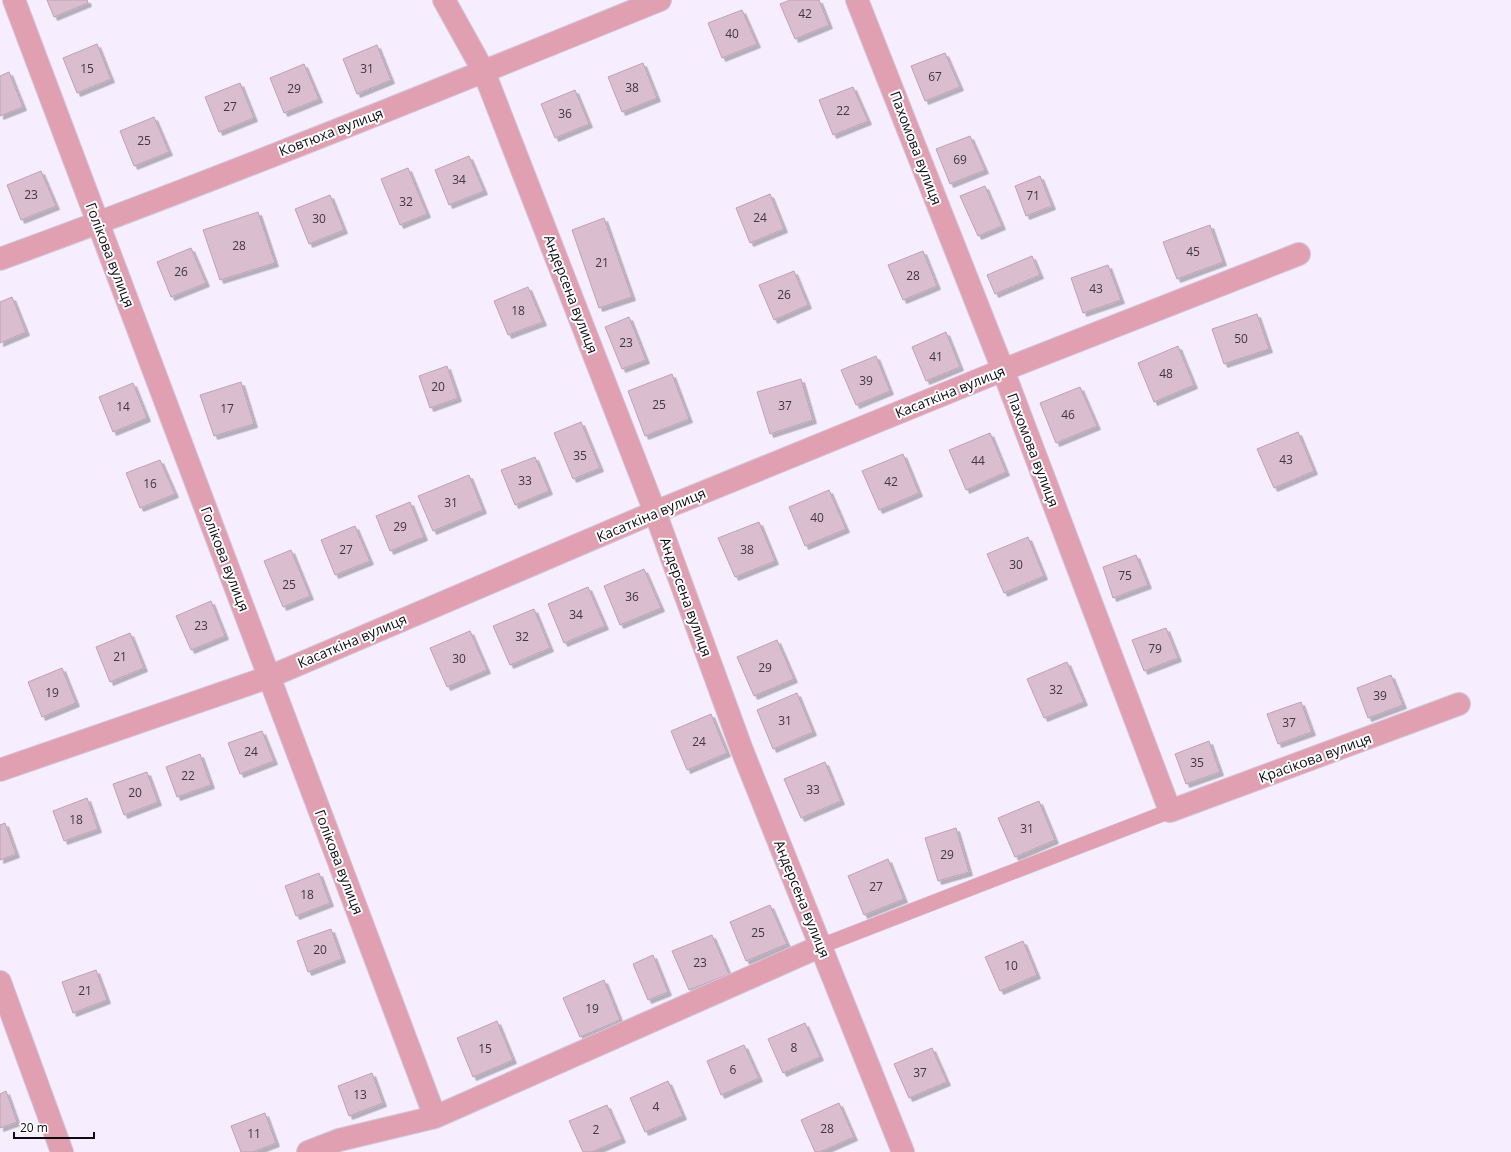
<svg xmlns="http://www.w3.org/2000/svg" width="1511" height="1152" font-family="'Open Sans',sans-serif">
<style>
.building{fill:#dabecf;stroke:#bea2b3;filter:url(#shadow)}
.lines{fill:none;stroke-linecap:round;stroke-linejoin:round}
.lane-casing{stroke:#d1c9d8;stroke-width:16}
.street-casing{stroke:#d1c9d8;stroke-width:24}
.lane{stroke:#e1a0b2;stroke-width:15}
.street{stroke:#e1a0b2;stroke-width:22}
.labels{text-anchor:middle;stroke-width:4;stroke-linejoin:round;paint-order:stroke}
.number-label{font-size:12px;fill:#413641}
.street-label{font-size:14px;fill:#0e0912;stroke:#fff}
</style>
<defs>
<filter id="shadow"><feDropShadow dx="3.5" dy="3.5" stdDeviation="0" flood-color="#0004"/></filter>
</defs>
<rect width="100%" height="100%" fill="#f6edfe"/>
<path class="building" d="M47,0H87L88,3L54,17Z
M790,0H819L829,25L795,39L780,4Z
M742,10L757,44L722,58L708,23Z
M97,44L111,79L77,93L63,58Z
M377,45L391,80L357,94L343,59Z
M945,53L960,87L925,101L911,66Z
M643,63L657,98L622,112L608,77Z
M304,64L319,99L284,113L270,78Z
M9,72L23,107L0,116V76Z
M240,83L254,118L219,132L205,97Z
M853,87L868,121L833,135L819,100Z
M575,90L589,124L555,138L541,104Z
M154,117L169,152L134,166L120,131Z
M970,136L985,170L950,184L936,149Z
M469,156L484,191L449,205L435,170Z
M408,168L427,214L400,225L381,179Z
M41,171L56,206L21,220L7,185Z
M1040,176L1052,206L1026,216L1015,186Z
M985,186L1002,226L978,236L960,196Z
M770,194L784,229L750,243L736,208Z
M330,195L344,230L309,244L295,209Z
M258,212L275,263L220,280L203,230Z
M604,218L632,297L599,308L572,230Z
M1210,225L1223,262L1177,279L1163,242Z
M191,248L206,283L171,297L157,262Z
M923,251L937,286L903,300L888,265Z
M1032,256L1040,275L995,294L987,275Z
M1108,265L1121,300L1083,313L1071,278Z
M794,271L808,305L774,320L759,285Z
M528,287L543,322L508,335L494,301Z
M12,297L26,332L0,343V302Z
M1257,314L1269,349L1224,364L1212,329Z
M629,317L646,360L622,369L605,327Z
M946,332L960,367L926,381L912,347Z
M1178,346L1194,385L1154,402L1138,363Z
M876,356L890,391L856,405L841,370Z
M447,366L458,398L430,408L419,376Z
M672,374L689,419L645,436L628,391Z
M801,379L813,420L770,434L757,392Z
M241,382L254,424L214,436L200,395Z
M133,383L147,418L113,432L99,397Z
M1080,387L1097,426L1056,443L1040,403Z
M581,422L600,468L573,479L554,433Z
M1298,432L1314,471L1274,488L1257,449Z
M990,433L1006,472L966,490L949,450Z
M903,454L919,493L879,510L862,471Z
M535,457L549,491L515,505L501,470Z
M160,460L175,494L140,508L126,473Z
M469,475L483,510L433,531L418,496Z
M829,490L846,529L805,546L789,507Z
M410,502L424,537L390,551L376,516Z
M759,522L775,561L735,577L718,538Z
M355,526L370,561L335,575L321,540Z
M1028,537L1044,576L1004,593L987,554Z
M291,550L310,596L283,607L264,561Z
M1136,555L1148,585L1113,598L1103,567Z
M644,569L661,608L620,625L604,586Z
M588,587L605,626L564,643L548,604Z
M211,601L225,636L191,650L176,616Z
M534,609L550,648L510,665L493,626Z
M1166,628L1178,658L1144,671L1132,640Z
M470,631L487,670L447,687L430,648Z
M130,633L144,668L110,682L96,647Z
M777,640L794,679L754,696L737,657Z
M1067,662L1084,702L1044,718L1027,679Z
M62,668L76,703L42,717L28,682Z
M1391,675L1403,705L1368,718L1357,688Z
M797,693L813,732L773,749L757,710Z
M1301,702L1312,732L1278,744L1267,714Z
M711,714L727,753L687,770L671,731Z
M262,731L274,761L240,774L228,743Z
M1209,741L1220,772L1186,784L1175,754Z
M200,754L211,785L177,797L166,767Z
M825,762L841,801L801,818L784,779Z
M147,772L158,802L124,815L113,784Z
M87,798L98,829L64,841L53,811Z
M1039,801L1055,840L1015,857L998,818Z
M5,823L16,854L0,860V825Z
M956,828L969,872L938,881L925,838Z
M888,859L904,899L864,915L848,876Z
M319,873L330,903L296,916L285,886Z
M770,905L787,944L746,961L730,922Z
M331,929L342,959L308,972L297,941Z
M712,935L729,974L689,990L672,951Z
M1023,941L1037,975L1000,991L985,957Z
M653,955L668,992L648,1000L633,964Z
M96,970L107,1000L73,1013L62,982Z
M604,980L620,1020L580,1037L563,998Z
M497,1021L513,1060L473,1077L457,1038Z
M805,1023L820,1057L783,1073L768,1039Z
M744,1045L759,1078L721,1095L707,1061Z
M932,1048L947,1082L909,1098L894,1064Z
M372,1073L383,1103L349,1116L338,1086Z
M668,1081L683,1116L645,1132L630,1098Z
M6,1091L17,1122L0,1128V1094Z
M839,1103L854,1137L820,1152H815L801,1120Z
M607,1105L622,1139L592,1152H583L569,1121Z
M265,1113L276,1143L253,1152H241L231,1126Z"/>
<g class="lines">
<g class="lane-casing">
<path id="lane" d="M821,946L1170,811"/>
</g>
<g class="street-casing">
<path id="street" d="M14,0L435,1117
M444,0L484,72L655,512L742,750L903,1152
M857,0L1003,370L1170,811L1459,704
M0,259C222,178 441,89 660,0
M0,770L269,677L655,512L1003,370L1299,254
M0,982L62,1152
M308,1152L339,1140L435,1117L821,946"/>
</g>
<use href="#lane" class="lane"/>
<use href="#street" class="street"/>
</g>
<g class="labels">
<g class="number-label">
<text x="805" y="18">42</text>
<text x="732" y="38">40</text>
<text x="87" y="73">15</text>
<text x="367" y="73">31</text>
<text x="935" y="81">67</text>
<text x="632" y="92">38</text>
<text x="294" y="93">29</text>
<text x="230" y="111">27</text>
<text x="843" y="115">22</text>
<text x="565" y="118">36</text>
<text x="144" y="145">25</text>
<text x="960" y="164">69</text>
<text x="459" y="184">34</text>
<text x="31" y="199">23</text>
<text x="1033" y="200">71</text>
<text x="406" y="206">32</text>
<text x="760" y="222">24</text>
<text x="319" y="223">30</text>
<text x="239" y="250">28</text>
<text x="1193" y="256">45</text>
<text x="602" y="267">21</text>
<text x="181" y="276">26</text>
<text x="913" y="280">28</text>
<text x="1096" y="293">43</text>
<text x="784" y="299">26</text>
<text x="518" y="315">18</text>
<text x="1241" y="343">50</text>
<text x="626" y="347">23</text>
<text x="936" y="361">41</text>
<text x="1166" y="378">48</text>
<text x="866" y="385">39</text>
<text x="438" y="391">20</text>
<text x="659" y="409">25</text>
<text x="785" y="410">37</text>
<text x="123" y="411">14</text>
<text x="227" y="413">17</text>
<text x="1068" y="419">46</text>
<text x="580" y="460">35</text>
<text x="1286" y="464">43</text>
<text x="978" y="465">44</text>
<text x="525" y="485">33</text>
<text x="891" y="486">42</text>
<text x="150" y="488">16</text>
<text x="451" y="507">31</text>
<text x="817" y="522">40</text>
<text x="400" y="531">29</text>
<text x="346" y="554">27</text>
<text x="747" y="554">38</text>
<text x="1016" y="569">30</text>
<text x="1125" y="580">75</text>
<text x="289" y="589">25</text>
<text x="632" y="601">36</text>
<text x="576" y="619">34</text>
<text x="201" y="630">23</text>
<text x="522" y="641">32</text>
<text x="1155" y="653">79</text>
<text x="120" y="661">21</text>
<text x="459" y="663">30</text>
<text x="765" y="672">29</text>
<text x="1056" y="694">32</text>
<text x="52" y="697">19</text>
<text x="1380" y="700">39</text>
<text x="785" y="725">31</text>
<text x="1289" y="727">37</text>
<text x="699" y="746">24</text>
<text x="251" y="756">24</text>
<text x="1197" y="767">35</text>
<text x="188" y="780">22</text>
<text x="813" y="794">33</text>
<text x="135" y="797">20</text>
<text x="76" y="824">18</text>
<text x="1027" y="833">31</text>
<text x="947" y="859">29</text>
<text x="876" y="891">27</text>
<text x="307" y="899">18</text>
<text x="758" y="937">25</text>
<text x="320" y="954">20</text>
<text x="700" y="967">23</text>
<text x="1011" y="970">10</text>
<text x="85" y="995">21</text>
<text x="592" y="1013">19</text>
<text x="794" y="1052">8</text>
<text x="485" y="1053">15</text>
<text x="733" y="1074">6</text>
<text x="920" y="1077">37</text>
<text x="360" y="1099">13</text>
<text x="656" y="1111">4</text>
<text x="827" y="1133">28</text>
<text x="596" y="1134">2</text>
<text x="254" y="1138">11</text>
</g>
<g class="street-label">
<text transform="translate(331 132) rotate(-21)" y="5">Ковтюха вулиця</text>
<text transform="translate(916 148) rotate(69)" y="5">Пахомова вулиця</text>
<text transform="translate(110 255) rotate(69)" y="5">Голікова вулиця</text>
<text transform="translate(571 294) rotate(69)" y="5">Андерсена вулиця</text>
<text transform="translate(950 392) rotate(-22)" y="5">Касаткіна вулиця</text>
<text transform="translate(1033 450) rotate(69)" y="5">Пахомова вулиця</text>
<text transform="translate(651 515) rotate(-23)" y="5">Касаткіна вулиця</text>
<text transform="translate(225 559) rotate(69)" y="5">Голікова вулиця</text>
<text transform="translate(686 597) rotate(70)" y="5">Андерсена вулиця</text>
<text transform="translate(352 641) rotate(-23)" y="5">Касаткіна вулиця</text>
<text transform="translate(1315 758) rotate(-20)" y="5">Красікова вулиця</text>
<text transform="translate(339 862) rotate(69)" y="5">Голікова вулиця</text>
<text transform="translate(802 899) rotate(68)" y="5">Андерсена вулиця</text>
</g>
</g>
<path d="M14 1132v6h80v-6" fill="none" stroke="#0e0912" stroke-width="2"/>
<text x="20" y="1132" font-size="12" fill="#0e0912" stroke="#ffffff" stroke-width="3" paint-order="stroke">20 m</text>
</svg>
